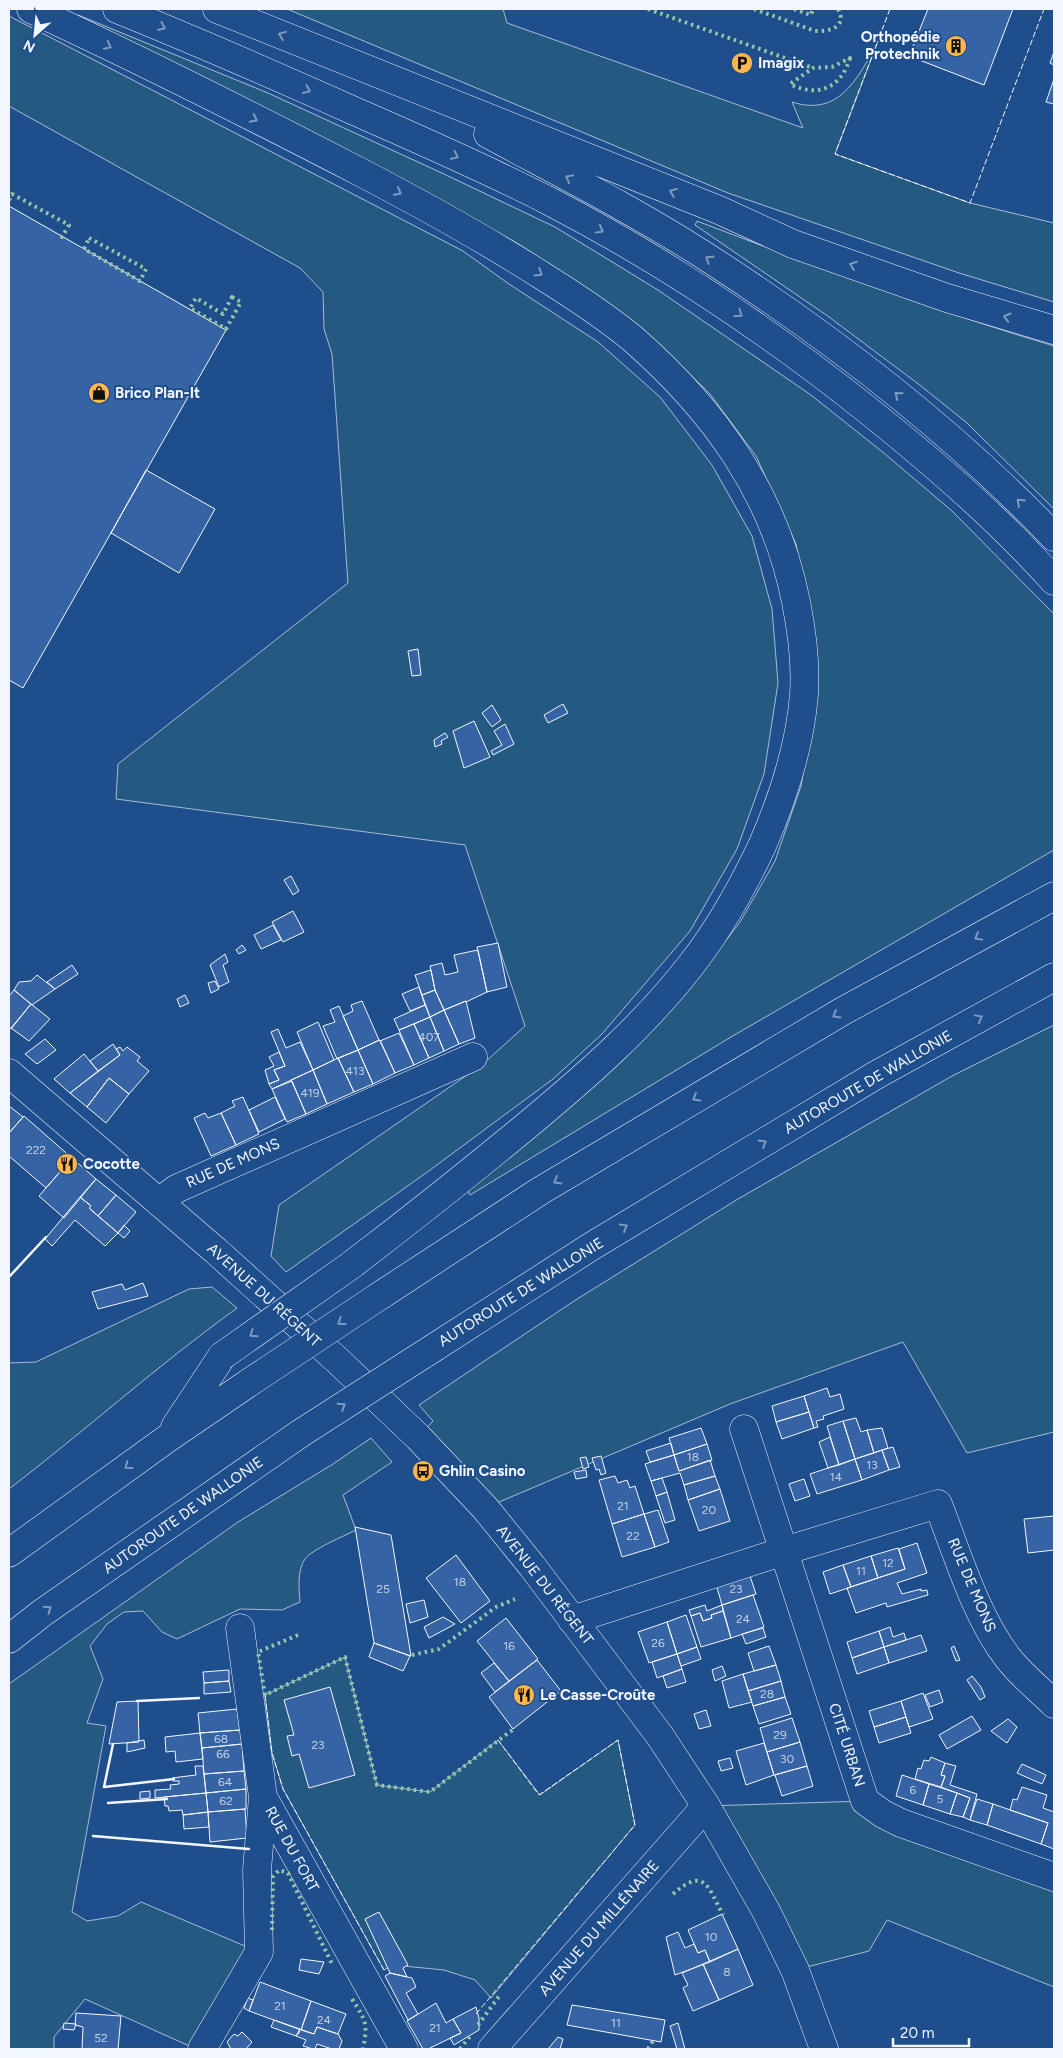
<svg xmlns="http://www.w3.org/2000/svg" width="1063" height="2058" font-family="Figtree,sans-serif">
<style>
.green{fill:#245a82;stroke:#a8bbd7}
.building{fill:#3563a3;stroke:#f2f6ff}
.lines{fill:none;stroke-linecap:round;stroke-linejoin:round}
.minor-casing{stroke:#f2f6ff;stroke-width:29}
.major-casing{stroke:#f2f6ff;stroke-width:29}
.highway-casing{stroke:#f2f6ff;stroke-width:29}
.minor{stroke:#1f4e8c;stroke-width:28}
.major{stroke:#1f4e8c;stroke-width:28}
.highway{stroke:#1f4e8c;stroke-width:28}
.highway-bridge-casing{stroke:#f2f6ff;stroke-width:29;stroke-linecap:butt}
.highway-bridge{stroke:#1f4e8c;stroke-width:28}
.hedge{stroke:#97c8a6;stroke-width:4;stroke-dasharray:2.5 4;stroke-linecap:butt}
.fence{stroke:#f2f6ff;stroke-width:1;stroke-dasharray:6 2.5;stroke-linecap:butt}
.wall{stroke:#f2f6ff;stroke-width:2.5}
.oneway{stroke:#7e9ac0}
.labels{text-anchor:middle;stroke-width:4;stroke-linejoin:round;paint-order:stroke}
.number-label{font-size:12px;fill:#c3d1e8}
.poi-label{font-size:15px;font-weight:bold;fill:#f2f6ff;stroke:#1f4e8c;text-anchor:start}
.street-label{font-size:15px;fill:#f2f6ff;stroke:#1f4e8c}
</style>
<rect width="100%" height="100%" fill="#1f4e8c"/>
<path class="green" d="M287,9H503L507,23L803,128L792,102C839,117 857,79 877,44L835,154L970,203L1054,223V302L959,273L728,193Z
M78,15L268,93L444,174L555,227L658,290L811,395L885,454L952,511L1054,614V850L731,1037L470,1195L466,1187L564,1109L630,1053L685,994L740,922L775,861L801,786L815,704L811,621L796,544L756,456L710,394L665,350L599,297L518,244L423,191L230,94Z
M9,16L463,251L509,284L598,342L660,397L712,465L752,536L772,609L778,683L764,774L737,849L690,931L602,1034L553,1079L426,1173L286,1272L271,1256L279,1205L483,1064L525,1026L465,845L116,799L118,764L348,583L332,354L324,329L323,292L300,268L9,106Z
M697,221C815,266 933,310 1054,346V509L967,423L921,386L829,317L695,225Z
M1054,1025V1432L967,1453L903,1342L730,1404L485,1508L418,1437L433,1421L419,1405L574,1301L738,1199L952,1076Z
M212,1287L237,1308C158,1365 86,1430 9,1489V1363L36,1362L189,1289Z
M371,1438L392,1462L343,1495L356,1530C344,1536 311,1550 305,1559C297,1570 299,1590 300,1602L282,1610L240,1609L177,1639L162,1632L143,1611L124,1612L107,1624L90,1646L103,1679L87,1723L106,1726L72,1912L87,1921L118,1916L141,1902L259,1952L196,2049L85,1999L54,2037V2049H9V1684L238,1522L333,1464Z
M345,1657L377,1785L430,1792L498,1740L540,1795L618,1740L635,1825L491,1998L475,1980L444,1970L393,1965L384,1970L283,1789L272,1753L265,1695Z
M865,1801L1054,1877V1987L887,1920L869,1951L795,1970L706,1806Z"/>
<path class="building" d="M928,9H1013L984,85L909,56Z
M1054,52V65L1050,63Z
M1054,79V104L1046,102Z
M9,206L226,330L23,688L9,680Z
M146,470L215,509L179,573L111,533Z
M418,649L421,675L412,676L408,651Z
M563,704L568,713L548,723L544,715Z
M492,705L501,720L492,727L482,713Z
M474,721L490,757L464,768L453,731Z
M505,724L514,744L493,755L491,751L502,745L494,731Z
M445,733L448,737L441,741L442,744L435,747L434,740Z
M291,876L299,891L293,895L284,880Z
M293,911L304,932L283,942L272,922Z
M273,925L281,940L261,949L254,935Z
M498,943L507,987L487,992L477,947Z
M242,945L246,950L239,954L236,950Z
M478,950L487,992L466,1002V1001L444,1010L435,990L430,966L442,963L445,975L458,972L454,955Z
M225,954L228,962L223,965L229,982L219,987L210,965Z
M72,965L78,974L55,989L47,982Z
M431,970L435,990L422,995L415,975Z
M37,975L55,989L32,1005L14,990L19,982L31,981Z
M215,981L219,989L211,993L208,983Z
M419,987L425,1005L410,1011L402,994Z
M14,990L31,1004L11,1029L9,1027V996Z
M435,990L444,1010L430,1017L422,995Z
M185,995L189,1003L180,1007L177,999Z
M362,1001L379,1040L358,1050L343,1016L353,1011L351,1005Z
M466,1001L475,1038L459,1044L444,1010Z
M31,1004L50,1019L29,1041L11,1028Z
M425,1005L430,1017L399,1030L394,1019Z
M339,1006L358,1050L337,1059L323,1026L335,1022L330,1010Z
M444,1010L459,1044L444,1051L430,1017Z
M430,1017L444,1051L429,1058L414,1024Z
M318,1022L334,1060L313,1070L297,1032Z
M414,1024L429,1058L414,1065L399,1030Z
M278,1029L286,1048L300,1042L313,1070L272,1089L269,1084L279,1080L274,1070L285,1066L271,1032Z
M399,1033L414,1065L395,1073L380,1041Z
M45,1039L56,1050L37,1064L25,1054Z
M380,1040L395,1073L373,1084L358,1050Z
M113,1044L120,1055L98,1071L90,1061Z
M120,1047L123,1051L127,1047L140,1057L137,1061L149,1071L129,1094L109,1078L87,1107L70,1093L120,1055L116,1049Z
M358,1050L373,1084L354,1092L338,1058Z
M279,1052L285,1066L274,1070L279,1080L269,1084L265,1070L274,1066L269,1057Z
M84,1054L98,1071L70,1093L54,1079Z
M338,1058L354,1092L327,1104L313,1070Z
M313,1070L327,1104L306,1114L291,1080Z
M109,1078L129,1094L106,1123L87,1107Z
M292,1081L306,1114L287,1122L272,1089Z
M243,1097L259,1134L236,1145L221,1113L235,1106L232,1101Z
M275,1097L285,1119L259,1132L249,1110Z
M9,1106L23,1117L9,1133Z
M205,1113L208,1118L221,1113L236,1145L211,1156L194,1118Z
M24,1116L72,1158L46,1188L9,1156V1133Z
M72,1158L96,1179L64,1218L39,1196Z
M96,1179L116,1195L98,1216L89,1208L91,1206L80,1197Z
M116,1195L136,1212L118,1233L98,1216Z
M80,1197L91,1206L89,1208L118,1233L105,1246L75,1220L52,1246L45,1239Z
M124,1225L130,1231L124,1238L118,1233Z
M143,1283L148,1296L98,1309L92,1292L122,1284L125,1290Z
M827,1388L830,1397L840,1394L844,1409L823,1416L824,1419L816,1421L818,1427L814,1428L804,1396Z
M804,1396L809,1412L776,1422L772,1406Z
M809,1412L814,1428L782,1439L776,1422Z
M856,1418L861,1432L867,1430L874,1453L855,1459L843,1421Z
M843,1421L855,1459L839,1465L827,1426Z
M701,1428L707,1444L674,1455L669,1438Z
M882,1428L888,1448L874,1453L867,1430Z
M830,1437L839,1465L828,1468L819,1442Z
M671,1443L674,1455L650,1462L646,1451Z
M707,1444L712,1460L679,1471L674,1455Z
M893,1447L900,1467L889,1470L882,1450Z
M882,1450L889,1470L862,1480L855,1459Z
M674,1455L679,1471L710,1460L715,1476L684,1485L680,1473L651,1481L645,1464Z
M601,1456L606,1473L601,1475L599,1469L596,1470L592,1458Z
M586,1457L589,1467L583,1469L580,1458Z
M855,1459L862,1480L817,1494L810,1474Z
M586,1470L587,1477L576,1479L574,1472Z
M615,1476L618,1483L627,1480L630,1488L635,1486L644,1514L612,1524L599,1480Z
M715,1476L720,1489L688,1500L684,1485Z
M662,1478L667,1492L656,1496L651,1481Z
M804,1479L810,1496L795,1501L789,1484Z
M720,1489L730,1521L699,1531L688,1500Z
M667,1492L675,1520L665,1523L656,1496Z
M658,1510L669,1542L655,1547L644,1514Z
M644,1514L655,1547L622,1557L612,1524Z
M1054,1516V1550L1028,1553L1024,1519Z
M355,1527L391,1535L411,1656L374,1643Z
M917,1543L927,1573L897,1583L902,1594L921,1589V1591L927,1590L928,1595L887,1607L886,1603L856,1613L847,1588L905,1569L899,1549Z
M898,1548L905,1569L878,1578L871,1556Z
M456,1555L490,1601L461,1623L426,1578Z
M871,1556L878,1578L851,1587L843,1565Z
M843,1565L851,1587L830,1594L823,1572Z
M749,1573L756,1594L722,1605L716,1584Z
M753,1595L764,1627L731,1638L722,1605Z
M424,1600L428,1617L410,1623L406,1604Z
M705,1605L707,1611L722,1605L723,1611L711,1615L712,1618L703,1621L700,1613L691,1616L689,1610Z
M723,1611L731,1638L701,1647L691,1616L700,1613L703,1621L712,1618L711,1615Z
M686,1615L697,1647L677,1654L667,1622Z
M443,1617L455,1624L429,1638L424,1627Z
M506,1618L538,1659L509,1681L477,1641Z
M667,1622L677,1654L649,1663L638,1632Z
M890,1627L893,1637L904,1633L906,1640L884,1647L879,1631Z
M763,1628L766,1637L746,1644L742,1634Z
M879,1631L884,1647L852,1658L847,1642Z
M921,1635L927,1651L889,1663L884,1647Z
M374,1643L410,1656L403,1671L369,1657Z
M769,1646L776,1665L754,1671L748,1653Z
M954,1646L960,1660L956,1661L951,1648Z
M697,1647L701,1659L681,1666L677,1654Z
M884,1647L889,1663L857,1674L852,1658Z
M677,1654L682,1669L657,1678L652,1662Z
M537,1660L561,1691L513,1729L489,1697Z
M494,1663L509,1681L495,1692L481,1673Z
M776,1665L781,1681L748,1691L743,1674Z
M722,1666L726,1676L715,1681L712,1670Z
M682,1669L686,1682L667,1688L663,1676Z
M229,1670V1681L204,1683L203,1672Z
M743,1674L752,1702L729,1708L722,1681Z
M972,1676L981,1687L985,1697L980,1700L967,1680Z
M229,1681L231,1692L204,1694V1683Z
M781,1681L785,1697L753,1706L748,1691Z
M330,1687L355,1775L309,1788L299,1754L292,1756L287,1736L294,1735L284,1700Z
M939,1690L943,1702L930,1707L925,1695Z
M923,1693L933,1719L909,1727L901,1701Z
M785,1697L791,1714L759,1724L753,1706Z
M138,1701L139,1742L109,1744L117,1702Z
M901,1701L906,1717L874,1727L869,1711Z
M237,1709L240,1730L200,1733L198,1713Z
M706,1710L711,1726L699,1729L694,1714Z
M972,1716L981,1730L947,1749L939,1735Z
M906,1717L911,1733L879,1743L874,1727Z
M792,1718L800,1742L767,1752L760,1728Z
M1008,1719L1017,1727L1007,1743L991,1731Z
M240,1730L242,1744L202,1748L200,1733Z
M200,1733L203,1759L176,1762L175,1751L166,1752L165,1737Z
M144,1740L145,1748L127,1752V1743Z
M800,1742L807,1766L774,1775L767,1752Z
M764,1743L774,1775L746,1785L736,1751Z
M242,1744L244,1771L204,1774L202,1748Z
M931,1757L945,1763L941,1775L945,1776L941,1787L915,1779L918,1768L921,1769L924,1760L929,1761Z
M730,1758L733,1768L721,1771L718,1761Z
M945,1763L956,1766L950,1785L977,1794L970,1820L963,1817L970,1798L941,1787L945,1776L941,1775Z
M1022,1764L1046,1775L1042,1784L1017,1773Z
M195,1766H203L206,1793L155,1798V1790L171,1789L170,1785L179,1784V1781H173L172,1778L196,1775Z
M807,1766L813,1786L782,1796L775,1775Z
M244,1771L246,1789L206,1793L204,1774Z
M902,1775L929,1784L923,1805L896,1796Z
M929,1784L957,1793L950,1814L923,1805Z
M1022,1787L1047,1795L1043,1808L1054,1812V1849L1041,1844L1048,1823L1010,1810L1013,1799L1017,1800Z
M246,1789V1809L208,1812L206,1793Z
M150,1791V1798L140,1799V1792Z
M206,1793L208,1812L183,1815L182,1810L169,1811L168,1806H165L164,1797Z
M957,1793L970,1798L963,1817L950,1814Z
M977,1799L993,1804L987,1825L970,1820Z
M993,1804L1048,1823L1041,1844L987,1825Z
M245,1809L247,1838L210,1842L208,1812Z
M208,1812L209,1827L184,1829L183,1815Z
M379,1912L408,1965L403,1968L407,1977L390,1973L365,1919Z
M722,1914L738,1949L710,1962L705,1950L698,1953L688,1930Z
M678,1932L685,1948L694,1944L698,1953L705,1950L710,1962L675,1975L666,1937Z
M738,1949L753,1985L719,2000L703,1964Z
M301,1959L324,1962L319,1974L299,1970Z
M703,1964L719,2000L693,2011L683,1988L688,1985L682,1973Z
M390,1973L412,1978L416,1987L406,1993L418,2014L408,2020L385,1976Z
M260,1982L311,2001L301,2030L249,2011Z
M248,1998L253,2000L249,2011L244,2008Z
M311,2001L346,2014L338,2034L317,2027L314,2034L301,2030Z
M436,2003L446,2023L453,2019L461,2033L428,2049H423L407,2021Z
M572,2005L665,2020L661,2042L567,2025Z
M476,2007L479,2018V2030L454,2045L450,2038L461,2033L453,2019Z
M76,2013L121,2016L118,2049H82L83,2027L75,2025Z
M274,2020L300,2029L299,2033L296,2036L271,2027Z
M64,2023L76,2024L74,2030L63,2029Z
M678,2023L685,2049H677L670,2026Z
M317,2027L338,2034L342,2041L339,2049H332L317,2044L315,2049H313L303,2046L306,2040L296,2036L300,2029L314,2034Z
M242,2032L252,2042L246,2049H231L227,2042L234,2034L238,2036Z
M558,2037L563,2039L560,2049H548Z"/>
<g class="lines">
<g class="minor-casing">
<path id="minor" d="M159,1202L176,1189L473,1057
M744,1429L865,1801L883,1814L901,1823L1054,1877
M572,1620L784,1551L938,1504C957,1553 976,1617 1008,1658C1021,1675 1039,1689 1054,1704
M240,1628L263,1797L404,2049
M202,2049L259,1952L257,1870L263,1797
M492,2049L706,1806"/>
</g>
<g class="major-casing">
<path id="major" d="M9,1073L216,1251L337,1360L418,1437L485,1508L532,1566L660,1736L706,1806L766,1911L795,1970L824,2049"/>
</g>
<g class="highway-casing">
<path id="highway" d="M31,9C143,61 254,117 364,174C425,206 483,238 541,275C573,295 604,315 633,339C714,410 775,494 796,602C802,632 806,664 804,694C800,747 783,798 762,846C742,888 720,928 691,965C643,1027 584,1078 525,1127C467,1175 409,1221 350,1266
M117,9C196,41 274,75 352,110C418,139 485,168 549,201C663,260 770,332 870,412C935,464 999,519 1054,581
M217,9L719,210L793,244L947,298L1054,330
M488,134C560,173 633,210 702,254C828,335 950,428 1054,537
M381,1295L540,1191L843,1011L1054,896
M435,1347L592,1246L876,1075L1054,977
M175,1427L222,1356
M9,1553L168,1438L250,1382
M9,1639L42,1613L301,1433"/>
</g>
<use href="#minor" class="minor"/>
<use href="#major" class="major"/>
<use href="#highway" class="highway"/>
<g class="highway-bridge-casing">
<path id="highway-bridge" d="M222,1356L350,1266
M250,1382L381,1295
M301,1433L435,1347"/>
</g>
<use href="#highway-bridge" class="highway-bridge"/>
<path class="hedge" d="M648,9L813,68
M754,9L815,31C829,32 848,27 838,9
M794,9L811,15L813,9
M850,58C841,88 818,98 790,84L813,68L832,67Z
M9,200L12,194L69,225L62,237L60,236
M89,238L146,269L140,281L84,249Z
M232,297L241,302L226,329L190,308L196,298L223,314Z
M298,1635L258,1652L265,1695L345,1657L377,1785L430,1792L515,1728
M412,1655L439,1649L496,1607L515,1599
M673,1894C705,1866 708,1887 723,1915
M272,1930L273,1877L279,1870L288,1873L333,1966
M352,1999C366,2021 368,2023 363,2049
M478,2025L500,1995
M460,2049L471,2035
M648,2049L654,2039"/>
<path class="fence" d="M890,9L835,154L970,203L1044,9
M265,1695L272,1753L283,1789L384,1970
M476,2014L635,1825L618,1740L539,1795L498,1740"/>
<path class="wall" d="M9,1277L46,1237
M137,1701L199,1698
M113,1744L104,1787L174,1779
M108,1803L167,1799
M93,1836L249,1849"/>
</g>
<defs><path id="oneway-chevron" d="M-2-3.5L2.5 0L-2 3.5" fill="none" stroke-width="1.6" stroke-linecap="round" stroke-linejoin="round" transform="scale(1.25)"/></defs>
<g class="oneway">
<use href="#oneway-chevron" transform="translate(162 27) rotate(23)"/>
<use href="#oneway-chevron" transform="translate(282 35) rotate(-158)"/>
<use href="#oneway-chevron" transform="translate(108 46) rotate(26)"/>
<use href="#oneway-chevron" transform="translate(307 90) rotate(24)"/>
<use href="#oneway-chevron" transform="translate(254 119) rotate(26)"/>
<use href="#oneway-chevron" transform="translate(455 156) rotate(26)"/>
<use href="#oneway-chevron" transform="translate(569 178) rotate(-151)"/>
<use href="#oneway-chevron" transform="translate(398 192) rotate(28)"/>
<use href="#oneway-chevron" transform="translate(673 192) rotate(-158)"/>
<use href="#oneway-chevron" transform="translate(600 230) rotate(29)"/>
<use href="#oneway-chevron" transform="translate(709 259) rotate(-147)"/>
<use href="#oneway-chevron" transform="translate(853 265) rotate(-160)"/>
<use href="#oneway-chevron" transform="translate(539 273) rotate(32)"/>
<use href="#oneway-chevron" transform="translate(739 314) rotate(35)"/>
<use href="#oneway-chevron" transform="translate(1007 317) rotate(-164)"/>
<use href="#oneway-chevron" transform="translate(898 395) rotate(-141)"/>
<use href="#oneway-chevron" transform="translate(1020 502) rotate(-137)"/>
<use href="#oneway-chevron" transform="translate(978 937) rotate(151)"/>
<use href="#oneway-chevron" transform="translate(836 1015) rotate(149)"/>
<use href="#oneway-chevron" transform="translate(979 1018) rotate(-29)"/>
<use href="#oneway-chevron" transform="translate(696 1098) rotate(149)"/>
<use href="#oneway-chevron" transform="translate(763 1143) rotate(-31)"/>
<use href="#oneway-chevron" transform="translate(557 1181) rotate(149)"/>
<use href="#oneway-chevron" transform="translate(624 1227) rotate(-31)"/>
<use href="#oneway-chevron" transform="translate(341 1322) rotate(146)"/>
<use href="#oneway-chevron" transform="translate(253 1334) rotate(145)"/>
<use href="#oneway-chevron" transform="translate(342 1406) rotate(-33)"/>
<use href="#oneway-chevron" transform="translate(128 1466) rotate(144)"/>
<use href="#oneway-chevron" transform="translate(48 1609) rotate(-35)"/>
</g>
<defs>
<g id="building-disc" transform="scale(1.125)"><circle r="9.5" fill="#ffb74d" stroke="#1f4e8c"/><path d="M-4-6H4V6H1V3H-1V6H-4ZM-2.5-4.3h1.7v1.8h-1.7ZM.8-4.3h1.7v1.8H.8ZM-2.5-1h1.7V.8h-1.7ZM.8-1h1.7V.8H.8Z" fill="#111"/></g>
<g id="parking-disc" transform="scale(1.125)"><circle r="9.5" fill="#ffb74d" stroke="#1f4e8c"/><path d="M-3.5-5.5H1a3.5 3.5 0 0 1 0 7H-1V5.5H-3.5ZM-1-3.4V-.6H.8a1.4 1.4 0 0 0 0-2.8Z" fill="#111"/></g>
<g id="shop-disc" transform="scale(1.125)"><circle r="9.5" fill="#ffb74d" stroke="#1f4e8c"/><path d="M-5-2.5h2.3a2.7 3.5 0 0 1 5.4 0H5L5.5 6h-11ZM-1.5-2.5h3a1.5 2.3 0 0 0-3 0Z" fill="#111"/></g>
<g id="restaurant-disc" transform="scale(1.125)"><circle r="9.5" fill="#ffb74d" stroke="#1f4e8c"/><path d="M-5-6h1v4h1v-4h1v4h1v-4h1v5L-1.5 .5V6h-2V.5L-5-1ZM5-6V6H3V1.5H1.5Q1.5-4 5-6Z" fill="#111"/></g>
<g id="bus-disc" transform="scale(1.125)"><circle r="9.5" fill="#ffb74d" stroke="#1f4e8c"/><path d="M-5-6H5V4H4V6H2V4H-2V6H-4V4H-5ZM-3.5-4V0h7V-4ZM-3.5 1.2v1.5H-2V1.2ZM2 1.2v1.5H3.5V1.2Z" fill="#111"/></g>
</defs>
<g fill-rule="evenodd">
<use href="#building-disc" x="956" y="46"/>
<use href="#parking-disc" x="742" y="63"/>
<use href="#shop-disc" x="99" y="393"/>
<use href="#restaurant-disc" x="67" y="1164"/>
<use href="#bus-disc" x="423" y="1471"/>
<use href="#restaurant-disc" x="524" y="1695"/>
</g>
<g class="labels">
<g class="number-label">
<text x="429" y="1041">407</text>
<text x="355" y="1075">413</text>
<text x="310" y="1097">419</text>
<text x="36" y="1154">222</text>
<text x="693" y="1461">18</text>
<text x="872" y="1469">13</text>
<text x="836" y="1481">14</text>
<text x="623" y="1510">21</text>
<text x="709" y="1514">20</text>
<text x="633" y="1540">22</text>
<text x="888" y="1567">12</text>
<text x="861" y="1575">11</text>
<text x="460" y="1586">18</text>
<text x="383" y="1593">25</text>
<text x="736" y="1593">23</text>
<text x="743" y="1623">24</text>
<text x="658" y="1647">26</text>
<text x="509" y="1650">16</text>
<text x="767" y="1698">28</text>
<text x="780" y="1739">29</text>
<text x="221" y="1743">68</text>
<text x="318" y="1749">23</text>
<text x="223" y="1758">66</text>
<text x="787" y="1763">30</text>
<text x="225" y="1786">64</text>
<text x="913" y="1794">6</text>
<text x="940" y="1803">5</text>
<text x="226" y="1805">62</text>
<text x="711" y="1941">10</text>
<text x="727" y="1976">8</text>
<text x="280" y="2010">21</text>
<text x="324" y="2024">24</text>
<text x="616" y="2027">11</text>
<text x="435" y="2032">21</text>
<text x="101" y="2042">52</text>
</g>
<g class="poi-label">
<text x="940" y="42" text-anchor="end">Orthopédie<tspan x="940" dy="17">Protechnik</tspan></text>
<text x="758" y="68">Imagix</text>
<text x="115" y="398">Brico Plan-It</text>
<text x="83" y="1169">Cocotte</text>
<text x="439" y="1476">Ghlin Casino</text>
<text x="540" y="1700">Le Casse-Croûte</text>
</g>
<g class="street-label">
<text transform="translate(868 1082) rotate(-30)" y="5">AUTOROUTE DE WALLONIE</text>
<text transform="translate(233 1163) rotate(-24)" y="5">RUE DE MONS</text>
<text transform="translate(521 1292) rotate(-32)" y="5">AUTOROUTE DE WALLONIE</text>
<text transform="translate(264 1295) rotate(42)" y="5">AVENUE DU RÉGENT</text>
<text transform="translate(183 1515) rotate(-35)" y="5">AUTOROUTE DE WALLONIE</text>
<text transform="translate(545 1585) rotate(52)" y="5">AVENUE DU RÉGENT</text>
<text transform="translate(972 1585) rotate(67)" y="5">RUE DE MONS</text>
<text transform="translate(847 1745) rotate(72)" y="5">CITÉ URBAN</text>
<text transform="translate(292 1849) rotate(61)" y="5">RUE DU FORT</text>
<text transform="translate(599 1928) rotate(-49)" y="5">AVENUE DU MILLÉNAIRE</text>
</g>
</g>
<rect width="1063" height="2058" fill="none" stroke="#f2f6ff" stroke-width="20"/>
<g transform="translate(35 35) rotate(207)" stroke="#1f4e8c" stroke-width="4" paint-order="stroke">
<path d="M0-4L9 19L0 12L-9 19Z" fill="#f2f6ff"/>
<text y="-8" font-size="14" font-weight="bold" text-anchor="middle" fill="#f2f6ff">N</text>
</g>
<path d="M893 2038v8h76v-8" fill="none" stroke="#f2f6ff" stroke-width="2.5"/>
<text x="900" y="2038" font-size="15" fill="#f2f6ff" stroke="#1f4e8c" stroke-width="4" paint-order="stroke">20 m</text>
</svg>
